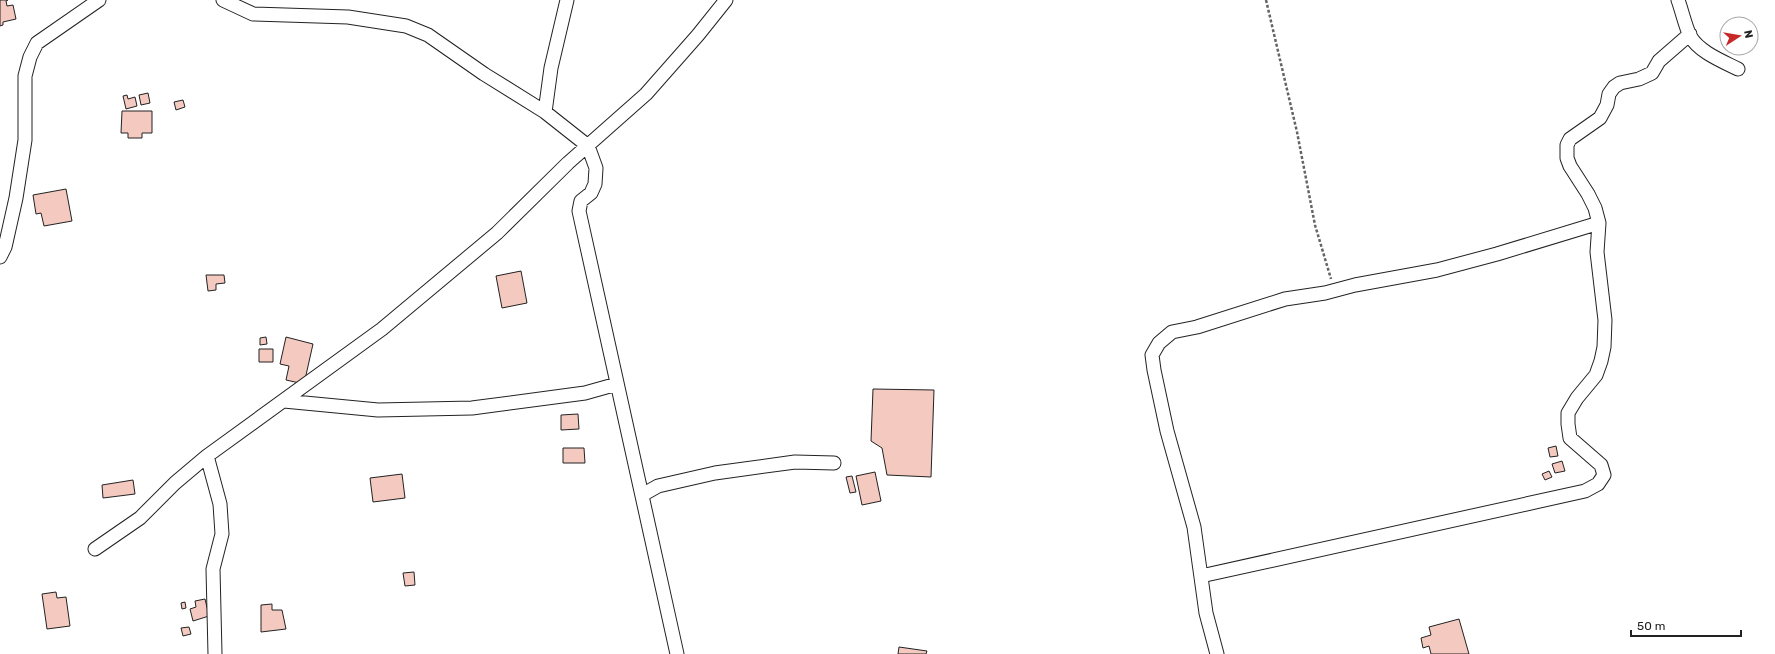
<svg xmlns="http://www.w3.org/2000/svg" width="1775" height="654" font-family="Rubik,sans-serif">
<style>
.building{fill:#f3c9c0;stroke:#222}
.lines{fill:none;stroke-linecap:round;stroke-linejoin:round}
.minor-casing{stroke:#222;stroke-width:15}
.path{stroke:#646464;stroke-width:2.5;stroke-dasharray:3 2;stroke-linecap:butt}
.minor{stroke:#fff;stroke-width:13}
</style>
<rect width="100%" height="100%" fill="#fff"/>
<path class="building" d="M0,0H8L6,1L7,6L13,5L16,19L3,22V25L0,26Z
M148,93L150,103L141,105L139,95Z
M127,95L128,99L135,97L137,106L126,109L123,96Z
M183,100L185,107L176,110L174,102Z
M122,111H152V133H142V138H128V133H121Z
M66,189L72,221L44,226L41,213L36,214L33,195Z
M521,271L527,303L502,308L496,276Z
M206,275H224L225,283L216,284V290L208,291Z
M266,337L267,344L260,345V338Z
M286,337L313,344L304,384L286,380L289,366L280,364Z
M259,349H273V362H259Z
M873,389L934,390L931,477L887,475L882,448L871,441Z
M578,414L579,429L561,430V415Z
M1556,446L1558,456L1550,457L1548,448Z
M563,448H584L585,463H563Z
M1562,461L1565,471L1555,473L1552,464Z
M1549,471L1552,477L1545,480L1542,474Z
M875,472L881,501L862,505L856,476Z
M402,474L405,498L373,502L370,478Z
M852,476L856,492L850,493L846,477Z
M133,480L135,494L103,498L102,485Z
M414,572L415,585L405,586L403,573Z
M56,592L57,598L66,597L70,626L47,629L42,594Z
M205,599L209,616L193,621L190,609L196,607L195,601Z
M185,602L186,608L182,609L181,603Z
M272,604V610H282L286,629L261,632V605Z
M1459,619L1469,654H1431L1429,646L1423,648L1421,638L1431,635L1429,627Z
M189,627L191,634L183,636L181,628Z
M899,647L927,651L926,654H898Z"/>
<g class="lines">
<g class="minor-casing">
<path id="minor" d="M223,0L253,14L348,17L406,26L428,35L484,74L545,112L588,146L596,168L595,184L591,193L581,201L579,211L677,654
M1678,0C1682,11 1685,25 1690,36C1699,52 1722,61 1738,69
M545,112L551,68L567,0
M0,257L5,247L16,198L25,140V76L30,57L37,43L99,0
M284,401L378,410L472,408L585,393L617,384
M207,456L220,504L222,534L213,569L215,654
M642,495L658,486L715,473L795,462L834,463
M95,549L140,518L175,483L207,456L382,329L497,233L568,163L646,94L698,35L726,0
M1201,576L1585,491L1598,484L1604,475L1601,465L1570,438L1568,424V413L1577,398L1596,375L1601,361L1604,347L1605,320L1597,252L1599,223L1595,208L1588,194L1570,166L1567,158V145L1570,139L1600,118L1607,105L1609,94L1614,87L1620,83L1639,79L1652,73L1659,61L1690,34
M1217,654L1206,613L1194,527L1167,431L1154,370L1152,355L1159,343L1172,332L1197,327L1285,299L1325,293L1355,285L1437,270L1497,254L1599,223"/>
</g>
<path class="path" d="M1266,0L1297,132L1315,225L1331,279"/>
<use href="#minor" class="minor"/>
</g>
<g transform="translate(1739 36) rotate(78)"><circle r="19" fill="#ffffff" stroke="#a7a7a7"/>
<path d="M0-3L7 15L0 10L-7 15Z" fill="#c62828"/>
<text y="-6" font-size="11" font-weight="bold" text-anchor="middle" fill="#222222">N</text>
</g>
<path d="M1631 630v6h110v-6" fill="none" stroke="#222222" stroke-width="2"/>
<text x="1637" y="630" font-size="12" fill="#222222" stroke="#ffffff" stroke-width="3" paint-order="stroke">50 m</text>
</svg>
